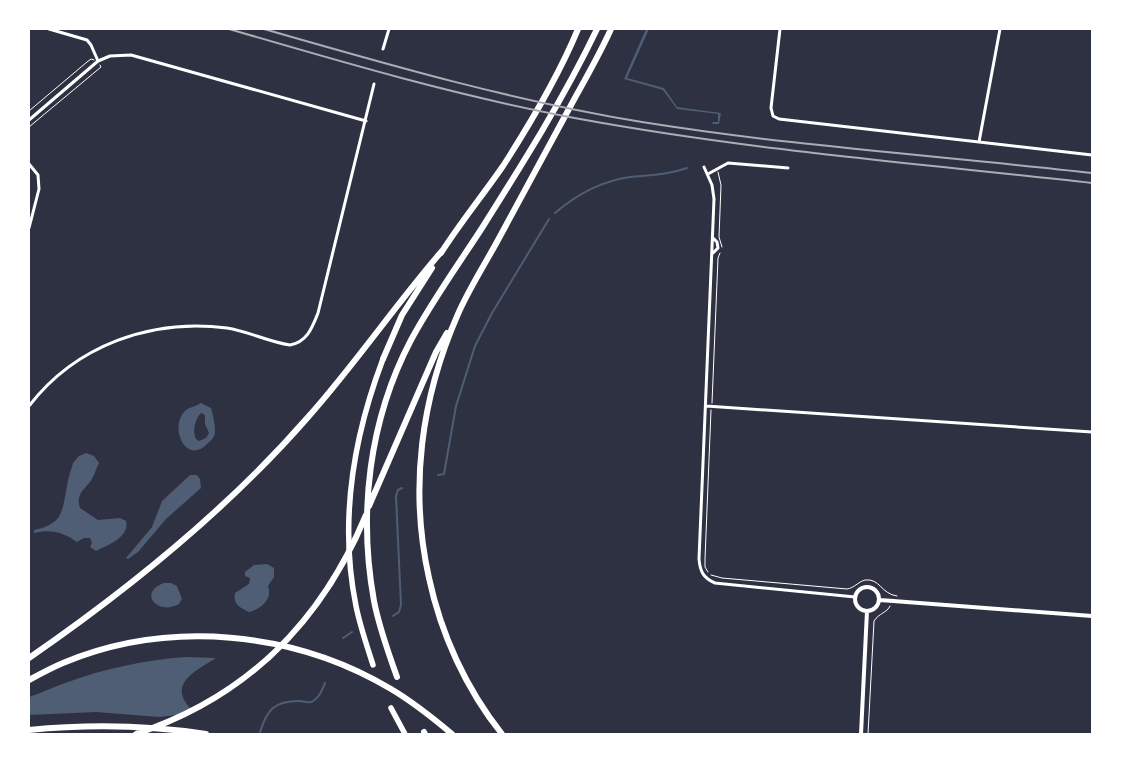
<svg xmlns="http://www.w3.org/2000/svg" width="1121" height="763" font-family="Literata,serif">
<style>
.water{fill:#4f5d75;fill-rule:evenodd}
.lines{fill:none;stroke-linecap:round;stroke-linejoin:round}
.stream{stroke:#4f5d75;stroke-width:2}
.path{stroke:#fff;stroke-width:1}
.minor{stroke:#fff;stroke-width:3}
.tertiary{stroke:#fff;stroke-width:4}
.trunk{stroke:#fff;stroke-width:5.5}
.motorway{stroke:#fff;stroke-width:6}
.rail{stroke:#abadb3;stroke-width:2}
</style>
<rect width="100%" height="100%" fill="#2d3142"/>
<path class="water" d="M646,29H649L627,78L664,88L677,107L721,113L719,124H712L713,122H718V114L677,109L663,90L624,79Z
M201,403L211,408C213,415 215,424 215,431C215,437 211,441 207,444C187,465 169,429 184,412C188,407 195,407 201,403ZM201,413L205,415V424L209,433L206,438L199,441L196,439C192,431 195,419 201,413Z
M86,453L94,456L99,463C96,469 94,477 90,482C82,491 76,496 80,508L98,520L120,518L126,521C130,537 108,545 96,551L90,547L92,543L90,538H84L77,542C63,532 51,529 34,533V530C63,524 62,512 67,486C68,478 71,470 73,463L79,456Z
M190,475H197L200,479L201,488L166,519L138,552L128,559L126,558L152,527L162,501Z
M267,564L274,568V577L268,586C273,599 261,609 249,612C239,607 233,604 235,593L249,584L250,578L245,576V572L254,565Z
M164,583H171L177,586L182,599L179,604C158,616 137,593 164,583Z
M186,657L216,658C192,673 165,686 195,713L159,717L96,712L29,715V697C42,693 55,686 68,682C107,668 145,660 186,657Z"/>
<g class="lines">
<path class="stream" d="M555,213C576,195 602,181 630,177C650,175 668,175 687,168
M438,475L444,474L456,406L475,346L492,313L549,219
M393,616L399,612L401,605L396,496L398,490L402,488
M343,638L352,632
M260,732C267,710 274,701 299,701C302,701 308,703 311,702C319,699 322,690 325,683"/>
<path class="path" d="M29,111L87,62L91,59L94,60
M29,127L101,67L100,65
M718,172L721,185L719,237L722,247
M712,403L718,258L720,253
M708,572L705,567V559L711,410
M711,575L722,578L847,589C854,588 858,582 865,580C880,578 881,594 897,596
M868,734L874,621C879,613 887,613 890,606"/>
<path class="minor" d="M49,29L87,40L91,45L98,61
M780,29L771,108L773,116L779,119L1092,155
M383,49L389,29
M29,120L98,61L110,56L131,55L366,121
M979,142L1000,29
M29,164L38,175L39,189L29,228
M704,167L712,185L714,199L699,559C700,571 703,578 715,583L855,597
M708,174L728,163L788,168
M713,253L718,248L717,242L713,238
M29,406C76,345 152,318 227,328C248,331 268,342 290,345C307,342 312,328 318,313L374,84
M706,406L1092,432"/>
<path class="tertiary" d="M855 599a12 12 0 1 1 24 0a12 12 0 1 1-24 0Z
M880,600L1092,616
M861,734L867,611"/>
<path class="trunk" d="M373,665C367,646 360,626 356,606C339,522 353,438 383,359
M391,708L405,734"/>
<path class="motorway" d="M441,253C460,223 483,195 503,166C530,124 559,75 578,29
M383,359L402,315L432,268
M369,506L436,352L447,333
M29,658C129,589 229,508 309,416C356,363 396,304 442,251
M397,677C388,652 379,627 374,601C358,513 369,420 411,340C432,301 458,265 482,228C523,163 564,98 597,29
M29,680C40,674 51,668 63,663C169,619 294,631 391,689C413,702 433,718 452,734
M29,730C89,724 147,725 206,734
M424,732L425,734
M136,734C247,697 321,623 366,515
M502,734C466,689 441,634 429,578C409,489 421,398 458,314C469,289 485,264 498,240C522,196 546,152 570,107C584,81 599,56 611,29"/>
<path class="rail" d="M229,29C345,63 461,97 580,119C749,150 921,164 1092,183
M264,29C389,65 514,101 642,122C791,146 942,156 1092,173"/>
</g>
<rect width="1121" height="763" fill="none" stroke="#ffffff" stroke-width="60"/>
</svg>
